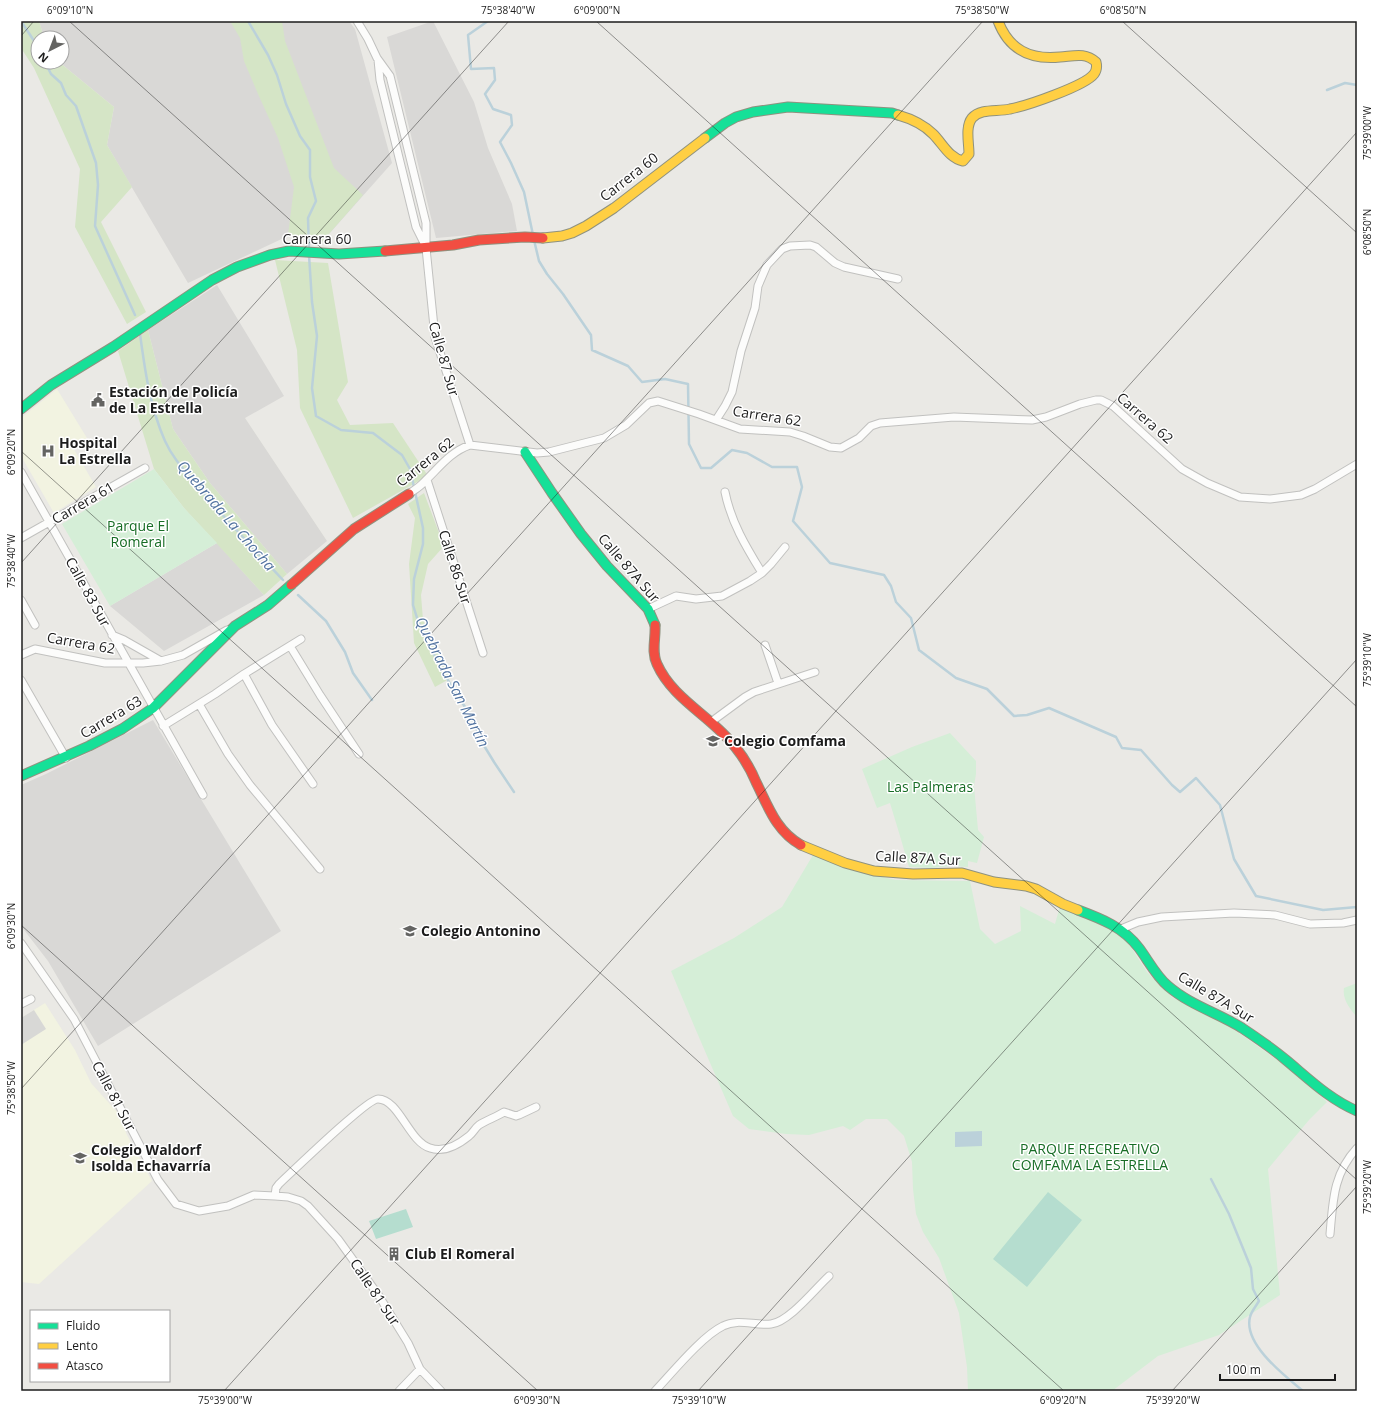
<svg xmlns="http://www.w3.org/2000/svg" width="1378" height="1412" font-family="'Open Sans',sans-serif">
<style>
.residential{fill:#d9d8d6}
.education{fill:#f2f3e1}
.religious{fill:#d8d8d6}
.grass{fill:#d5e5c6}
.park{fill:#d5eed7}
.pitch{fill:#b5ddcf}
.water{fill:#bbd1da}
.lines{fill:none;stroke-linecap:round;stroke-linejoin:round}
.stream{stroke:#bbd1da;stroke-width:2.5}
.street-casing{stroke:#c1c1bf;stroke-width:9}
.fast-casing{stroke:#8f927f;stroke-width:11}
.slow-casing{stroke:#8f927f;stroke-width:11}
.jam-casing{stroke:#8f927f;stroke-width:11}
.street{stroke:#fcfcfb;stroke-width:7}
.fast{stroke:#16e098;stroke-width:9}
.slow{stroke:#ffcf43;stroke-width:9}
.jam{stroke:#f24e42;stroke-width:9}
.ticks{fill:none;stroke:#1c1c1c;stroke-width:1;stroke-opacity:0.45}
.labels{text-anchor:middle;stroke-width:3;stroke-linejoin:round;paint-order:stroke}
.street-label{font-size:14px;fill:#1c1c1c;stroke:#fff}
.poi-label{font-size:14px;font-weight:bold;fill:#1c1c1c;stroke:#fff;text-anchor:start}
.park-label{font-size:14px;fill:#176d25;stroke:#fff}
.water-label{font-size:15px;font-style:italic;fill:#5374a1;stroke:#fff}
.neatline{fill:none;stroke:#1c1c1c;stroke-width:1.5}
.ticks-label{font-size:10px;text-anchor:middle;fill:#1c1c1c}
</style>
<rect width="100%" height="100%" fill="#eae9e5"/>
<path class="residential" d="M39,21H349L355,29L392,163L321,243L288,236L188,283L107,145L114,107L59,62H62V38H44Z
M433,21L474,102L488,148L512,204L517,231L436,238L387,37Z
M217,285L284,396L245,418L327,541L287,574L210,483L173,429L148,330Z
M217,543L264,595L164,651L110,606Z
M153,720L281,931L98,1046L48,961L21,926V785L46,774Z"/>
<path class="education" d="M57,389L87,438L72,446L96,487L54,513L21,456V418Z
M45,1003L75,1050L91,1083L118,1113L127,1135L152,1181L39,1284L21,1282V1018Z"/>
<path class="religious" d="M34,1010L46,1029L21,1045V1018Z"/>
<path class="grass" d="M21,21H39L44,38H38V62H59L114,107L107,145L132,187L101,222L146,312L127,324L75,227L80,169L34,68L21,48Z
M230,21H282L285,41L334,168L363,195L321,243L288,235L294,187L278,138L258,94L244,61L240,38Z
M275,260L328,263L348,382L337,400L350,425L393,423L428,476L353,518L300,408L297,350Z
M148,330L173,429L210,483L287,574L264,595L184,508L154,469L118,351Z
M424,493L444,546L428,564L421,595L423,620L451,678L435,687L414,643L409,564L415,518L408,504Z"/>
<path class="park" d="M154,469L184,508L217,543L110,606L62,524Z
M950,733L976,761V774L974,786L978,830L984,837L977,863L968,861V867L952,866L931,868L909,867L900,836L890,803L877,808L862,769L912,747Z
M813,855L856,871L896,880L970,881L980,929L995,944L1021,931L1020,906L1055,924L1060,906L1093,920L1123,935L1147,972L1173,998L1219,1019L1290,1069L1327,1102L1309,1120L1268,1169L1280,1295L1219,1335L1158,1356L1112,1391H968L967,1367L959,1313L939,1258L923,1232L916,1214L913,1189L912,1162L904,1136L887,1119H866L850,1130L843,1126L809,1135L786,1134L749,1129L733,1116L695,1028L671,971L734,938L782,907Z
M1357,983V1017C1350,1009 1342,999 1344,988Z"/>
<path class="pitch" d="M1048,1192L1082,1220L1027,1287L993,1259Z
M406,1209L413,1227L376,1239L369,1221Z"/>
<path class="water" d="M982,1131V1146L955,1147V1132Z"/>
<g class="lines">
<path class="stream" d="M21,21L38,47
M248,21L268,55L277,75L286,104L300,136L310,150V177L316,201L308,218L309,250
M488,21L468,35L471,69L494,68L495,80L485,94L493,109L511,115L512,125L500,142L511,163L524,192L533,235
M45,62L51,74L61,83L66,95L76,106L96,163L98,185L95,226L135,315
M1327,90L1345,83L1357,85
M534,240L539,261L547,274L563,294L591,335L592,350L628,366L642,382L665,379L688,384L689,444L701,468H711L732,450L747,453L772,467H797L802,487L793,521L830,563L884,575L891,586L896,602L911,618L919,650L956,678L987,689L1014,716L1027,715L1049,708L1116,737L1122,748L1141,750L1172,785L1180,792L1196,778L1220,805L1234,859L1256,896L1323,910L1357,907
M309,255L312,302L317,336L312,388L316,416L341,430L373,433L402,455L410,469L423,528V544L414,579L413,605L418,621L431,649L454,691L470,714L483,744L494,762L514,792
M140,334C145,371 150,407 165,441C173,459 187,473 199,488C226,520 255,550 283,580
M298,595L326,621L345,652L353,673L372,700
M1211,1179L1229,1214L1251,1268L1253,1289L1259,1301C1256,1306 1251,1312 1250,1317C1243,1344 1285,1376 1303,1391"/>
<g class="street-casing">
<path id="street" d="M357,21L368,39L377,58L390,76L426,223V248L435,337L470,445
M378,60L380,80L416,227L425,245
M716,420L725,406L732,392L741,351L755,308L758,286L767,265L782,249L790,246L810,245L816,247L835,263L844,267L898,279
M21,472L203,795
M427,480L483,653
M725,492C731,522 746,547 762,573
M409,494C414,490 420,487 424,482C439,468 450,452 470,445L537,453L549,452L604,438L626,425L649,403L658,401L699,414L740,429L790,432L803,436L830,447L841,448L859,438L871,426L880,423L954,417L1032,420L1046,417L1080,404L1096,400H1101L1113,406L1182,469L1207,483L1240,497L1270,499L1301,495L1315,489L1357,464
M21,538L145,468
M21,600L35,625
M648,609L676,596L696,599L722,596L750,581L762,573L771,564L785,547
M112,635L124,640L161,661
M765,645L778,683
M290,646L320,695L359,754
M21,655L35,649L105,663H143L161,661L183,655L227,630
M244,674L272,725L313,784
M21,680L66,758
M199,704L228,754L250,785L320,869
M711,722L745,697L754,692L815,672
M163,726L215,694L244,674L301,639
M1121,929L1138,922L1162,917L1234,913L1275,915L1310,924L1343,923L1357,920
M21,943L74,1019L158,1180L176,1204L199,1211L228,1206L254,1195L275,1196L288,1197L301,1201L308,1206L338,1239L379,1296L408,1343L420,1369L441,1391
M21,1004L31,999
M275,1196L276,1188L279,1184C292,1172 367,1099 378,1099C399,1099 409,1142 430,1148C444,1153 458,1145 469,1136C473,1133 475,1128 479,1125C487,1120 496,1117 504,1112L516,1116L519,1115L536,1107
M1330,1234C1333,1201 1333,1174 1357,1148
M399,1391L420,1369
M655,1391C672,1373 702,1336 723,1326C738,1318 755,1326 771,1324C789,1322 815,1289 829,1276"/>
</g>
<g class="fast-casing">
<path id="fast" d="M705,138L725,123L736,117L753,112L788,107L892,113L898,115
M21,409L51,385L113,347L212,280L237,267L270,255L289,251L339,254L385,251
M525,452L552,493L581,534L607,566L648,609L655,625
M21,776L89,746L122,729L153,708L235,626L268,605L291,585
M1078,910C1102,919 1123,927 1139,948C1148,960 1156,976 1168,986C1190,1005 1218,1013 1242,1028C1257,1038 1272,1048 1286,1060C1309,1079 1329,1099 1357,1111"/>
</g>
<g class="slow-casing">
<path id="slow" d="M898,115C912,119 923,124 933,134C943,144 949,158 963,161L969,154C969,143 965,127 972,118C981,108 997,112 1010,109C1026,106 1085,86 1094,74C1097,70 1097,66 1096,62C1085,52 1074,56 1060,57C1030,60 1009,50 998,21
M543,238L562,236L572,233L586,226L614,208L705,138
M801,845L845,863L874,871L913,874L962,873L994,882L1026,886L1036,889L1063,904L1078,910"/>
</g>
<g class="jam-casing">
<path id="jam" d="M385,251L453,245L479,240L525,237L543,238
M291,585L354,529L409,494
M655,625C656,638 651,652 657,664C673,700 713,717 736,748C744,758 751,770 756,782C768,806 776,831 801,845"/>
</g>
<use href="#street" class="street"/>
<use href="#fast" class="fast"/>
<use href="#slow" class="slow"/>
<use href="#jam" class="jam"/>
</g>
<path class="ticks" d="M69,21L1357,1180M596,21L1357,707M1122,21L1357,233M21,36L34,21M21,451L1064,1391M21,563L509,21M21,925L538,1391M21,1089L983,21M224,1391L1357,132M698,1391L1357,659M1172,1391L1357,1186"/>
<defs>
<g id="civic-bare" transform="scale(1.08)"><path d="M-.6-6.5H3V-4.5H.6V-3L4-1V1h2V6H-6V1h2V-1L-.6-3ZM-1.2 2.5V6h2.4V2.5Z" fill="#646462" stroke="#fff" stroke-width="2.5" paint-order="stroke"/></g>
<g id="hospital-bare" transform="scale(1.08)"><path d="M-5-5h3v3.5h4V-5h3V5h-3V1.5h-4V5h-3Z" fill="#646462" stroke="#fff" stroke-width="2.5" paint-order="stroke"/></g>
<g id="school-bare" transform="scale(1.08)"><path d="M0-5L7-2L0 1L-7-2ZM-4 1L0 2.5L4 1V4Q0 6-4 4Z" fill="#646462" stroke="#fff" stroke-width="2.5" paint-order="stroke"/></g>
<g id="building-bare" transform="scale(1.08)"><path d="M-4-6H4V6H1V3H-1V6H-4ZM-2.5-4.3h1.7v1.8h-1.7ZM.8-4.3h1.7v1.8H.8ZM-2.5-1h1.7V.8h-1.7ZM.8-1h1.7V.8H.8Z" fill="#646462" stroke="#fff" stroke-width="2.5" paint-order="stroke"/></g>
</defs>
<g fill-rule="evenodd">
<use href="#civic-bare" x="98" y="400"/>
<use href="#hospital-bare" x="48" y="451"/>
<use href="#school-bare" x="713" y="741"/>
<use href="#school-bare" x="410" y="931"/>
<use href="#school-bare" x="80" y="1158"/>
<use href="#building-bare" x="394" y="1254"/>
</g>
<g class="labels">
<g class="street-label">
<text transform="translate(629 177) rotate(-38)" y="5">Carrera 60</text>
<text x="317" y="244">Carrera 60</text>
<text transform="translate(444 359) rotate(74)" y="5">Calle 87 Sur</text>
<text transform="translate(767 416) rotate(9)" y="5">Carrera 62</text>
<text transform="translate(1145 418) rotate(41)" y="5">Carrera 62</text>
<text transform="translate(425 462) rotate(-39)" y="5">Carrera 62</text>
<text transform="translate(83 503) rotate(-30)" y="5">Carrera 61</text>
<text transform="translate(455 567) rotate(72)" y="5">Calle 86 Sur</text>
<text transform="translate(629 568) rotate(49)" y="5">Calle 87A Sur</text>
<text transform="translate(88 592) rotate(61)" y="5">Calle 83 Sur</text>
<text transform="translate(81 643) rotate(10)" y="5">Carrera 62</text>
<text transform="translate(111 717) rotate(-31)" y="5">Carrera 63</text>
<text transform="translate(918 858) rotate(3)" y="5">Calle 87A Sur</text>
<text transform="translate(1216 997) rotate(31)" y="5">Calle 87A Sur</text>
<text transform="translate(114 1096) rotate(62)" y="5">Calle 81 Sur</text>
<text transform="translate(375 1292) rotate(56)" y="5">Calle 81 Sur</text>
</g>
<g class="poi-label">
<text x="109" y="397">Estación de Policía<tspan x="109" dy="16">de La Estrella</tspan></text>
<text x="59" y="448">Hospital<tspan x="59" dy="16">La Estrella</tspan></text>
<text x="724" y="746">Colegio Comfama</text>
<text x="421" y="936">Colegio Antonino</text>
<text x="91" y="1155">Colegio Waldorf<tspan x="91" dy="16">Isolda Echavarría</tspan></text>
<text x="405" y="1259">Club El Romeral</text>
</g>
<g class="park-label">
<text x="138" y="531">Parque El<tspan x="138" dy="16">Romeral</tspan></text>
<text x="930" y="792">Las Palmeras</text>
<text x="1090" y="1154">PARQUE RECREATIVO<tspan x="1090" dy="16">COMFAMA LA ESTRELLA</tspan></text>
</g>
<g class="water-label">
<text transform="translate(226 516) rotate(49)" y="5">Quebrada La Chocha</text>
<text transform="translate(452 682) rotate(63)" y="5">Quebrada San Martín</text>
</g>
</g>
<rect width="1378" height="1412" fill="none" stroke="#ffffff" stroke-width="44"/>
<rect x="30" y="1310" width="140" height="72" fill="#ffffff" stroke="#a4a4a4"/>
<rect x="38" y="1323" width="20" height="6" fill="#16e098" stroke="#a4a4a4"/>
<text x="66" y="1330" font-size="12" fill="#1c1c1c">Fluido</text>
<rect x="38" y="1343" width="20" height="6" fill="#ffcf43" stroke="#a4a4a4"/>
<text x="66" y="1350" font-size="12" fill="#1c1c1c">Lento</text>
<rect x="38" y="1363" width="20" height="6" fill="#f24e42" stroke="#a4a4a4"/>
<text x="66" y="1370" font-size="12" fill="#1c1c1c">Atasco</text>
<g transform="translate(50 50) rotate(222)"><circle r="19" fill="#ffffff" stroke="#a4a4a4"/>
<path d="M0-3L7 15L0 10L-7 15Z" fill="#646462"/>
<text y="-6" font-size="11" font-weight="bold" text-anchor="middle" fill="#1c1c1c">N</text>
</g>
<path d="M1220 1374v6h115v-6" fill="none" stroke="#1c1c1c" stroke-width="2"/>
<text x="1226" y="1374" font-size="12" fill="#1c1c1c" stroke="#ffffff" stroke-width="3" paint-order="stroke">100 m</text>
<rect x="22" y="22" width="1334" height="1368" class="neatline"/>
<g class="ticks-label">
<text x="70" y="14">6°09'10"N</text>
<text x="508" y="14">75°38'40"W</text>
<text x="597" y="14">6°09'00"N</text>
<text x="982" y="14">75°38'50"W</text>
<text x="1123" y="14">6°08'50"N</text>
<text transform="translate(1367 133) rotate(-90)" y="4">75°39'00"W</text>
<text transform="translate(1367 232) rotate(-90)" y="4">6°08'50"N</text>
<text transform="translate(11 452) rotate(-90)" y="4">6°09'20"N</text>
<text transform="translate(11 561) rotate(-90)" y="4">75°38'40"W</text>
<text transform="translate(1367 660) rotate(-90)" y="4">75°39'10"W</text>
<text transform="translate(11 926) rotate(-90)" y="4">6°09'30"N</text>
<text transform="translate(11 1088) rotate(-90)" y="4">75°38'50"W</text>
<text transform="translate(1367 1187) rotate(-90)" y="4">75°39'20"W</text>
<text x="225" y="1404">75°39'00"W</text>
<text x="537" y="1404">6°09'30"N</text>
<text x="699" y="1404">75°39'10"W</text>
<text x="1063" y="1404">6°09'20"N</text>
<text x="1173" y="1404">75°39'20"W</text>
</g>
</svg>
